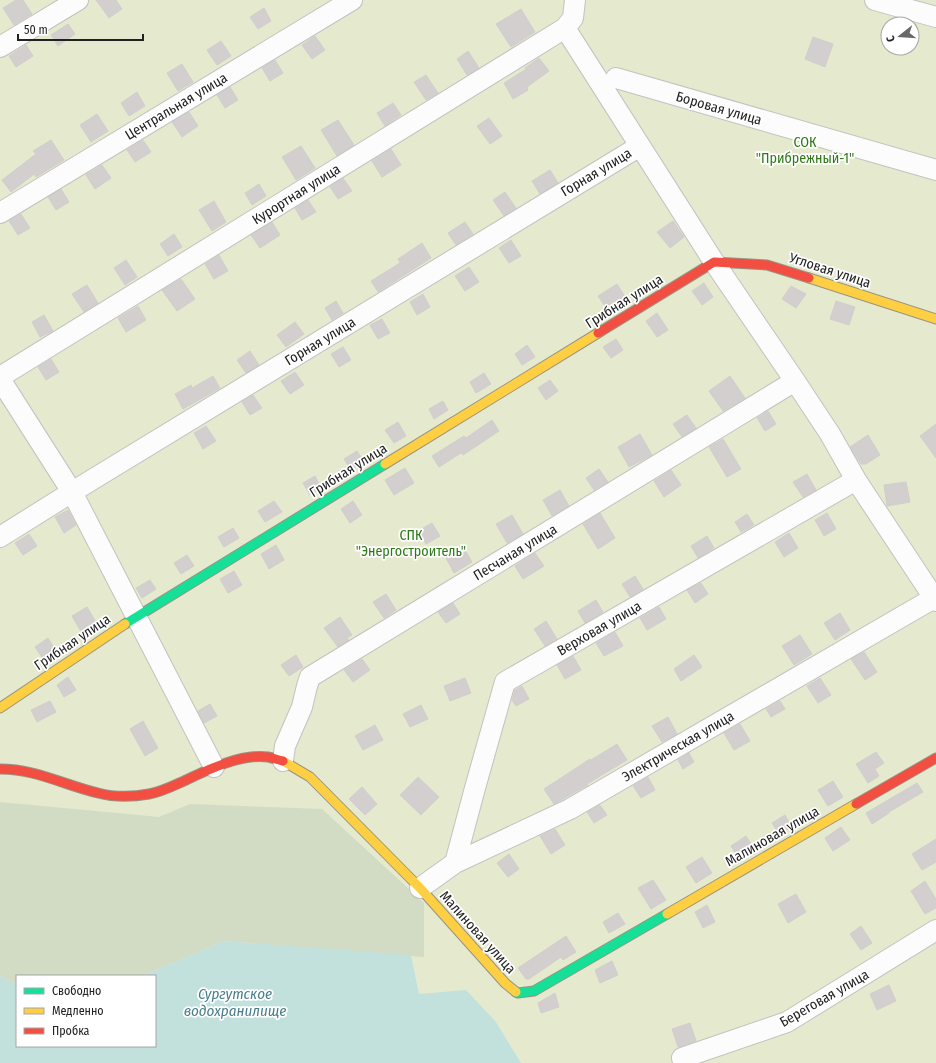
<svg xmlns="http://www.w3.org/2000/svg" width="936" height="1063" font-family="'Fira Sans Condensed',sans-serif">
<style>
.grass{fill:#e5e9cd;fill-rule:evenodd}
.forest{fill:#d2dbc3}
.water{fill:#c2e0dc}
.building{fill:#d2cfce;stroke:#d2cecd}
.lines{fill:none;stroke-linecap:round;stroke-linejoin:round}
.street-casing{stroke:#c2c2c1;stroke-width:22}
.fast-casing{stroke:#989384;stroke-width:11}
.slow-casing{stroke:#989384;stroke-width:11}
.jam-casing{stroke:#989384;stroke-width:11}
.street{stroke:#fdfcfc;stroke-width:20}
.fast{stroke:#16e098;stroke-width:9}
.slow{stroke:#ffcf43;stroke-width:9}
.jam{stroke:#f24e42;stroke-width:9}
.labels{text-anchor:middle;stroke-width:3.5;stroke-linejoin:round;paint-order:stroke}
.street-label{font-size:14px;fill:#212121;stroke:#fff}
.park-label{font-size:14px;fill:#2d7817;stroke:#fff}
.water-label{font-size:15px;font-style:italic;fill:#487e8b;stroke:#fff}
</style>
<rect width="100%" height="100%" fill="#efedeb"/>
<path class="grass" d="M0,0H936V1063H521L496,1022L419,994L411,955L224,941L142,976H17V985L0,976ZM888,24H912V48H888Z"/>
<path class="forest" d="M0,802L159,817L190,804L322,809L424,903V957L224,941L142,976H17V985L0,976Z"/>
<path class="water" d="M224,941L411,955L419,994L466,990L496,1022L521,1063H0V976L17,985V1046H155V976H142Z"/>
<path class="building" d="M16,0H23L32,14L14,25L3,8Z
M96,0H116L122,9L109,18Z
M264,8L271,21L258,29L250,17Z
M521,9L535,32L511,47L496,24Z
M68,24L75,34L58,46L51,35Z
M315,36L325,50L312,59L302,45Z
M813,37L833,44L825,67L805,59Z
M221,41L231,56L217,65L207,50Z
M26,45L33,56L16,67L9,56Z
M468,51L479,68L467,75L457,59Z
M539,58L549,71L527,87L528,90L513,99L504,83L526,69L525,68Z
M275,60L283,73L270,81L262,68Z
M182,64L193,82L178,91L167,73Z
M426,75L438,93L426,100L414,82Z
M230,87L238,100L225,108L217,95Z
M137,92L145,106L129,116L121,103Z
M393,103L401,115L385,126L377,113Z
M189,112L198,126L182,137L172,122Z
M97,114L108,131L91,142L80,125Z
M489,118L502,136L490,144L477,126Z
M338,120L354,145L337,156L321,130Z
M51,140L64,160L36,177L34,174L11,192L2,180L36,154L33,151Z
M143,140L151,152L135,162L127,150Z
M301,146L315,168L296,180L282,157Z
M391,149L401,165L382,177L372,161Z
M102,165L111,178L95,189L86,175Z
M550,170L558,183L540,194L532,181Z
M343,178L352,191L338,199L330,187Z
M259,184L266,196L252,205L245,193Z
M61,189L69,202L56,210L48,197Z
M505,192L516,208L504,216L493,200Z
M308,200L316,212L302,220L295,208Z
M214,201L226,222L212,231L199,210Z
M21,214L30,228L18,235L9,221Z
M673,221L684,237L670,248L657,232Z
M272,222L280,235L260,248L251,235Z
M465,222L473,234L456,245L448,233Z
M174,234L182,247L168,256L160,244Z
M511,240L521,256L509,263L499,248Z
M422,243L431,258L378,292L371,281L400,263L398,259Z
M219,255L228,271L214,279L205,264Z
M126,260L137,277L125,285L114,268Z
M469,267L479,282L465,291L455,276Z
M181,279L195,299L177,311L162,290Z
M704,283L713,297L702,305L692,291Z
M617,284L627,300L609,312L598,296Z
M87,285L98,303L84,312L72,294Z
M791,286L806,294L796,308L782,299Z
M423,294L430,307L417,315L410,302Z
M336,301L343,313L332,320L325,308Z
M836,301L855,307L849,325L830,319Z
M138,306L146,320L126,332L118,318Z
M657,313L668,330L657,337L646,321Z
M44,315L53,331L40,337L32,322Z
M382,319L390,333L378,339L370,325Z
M295,322L304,334L286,347L277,335Z
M616,339L623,350L611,358L603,347Z
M527,345L535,357L522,365L515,354Z
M343,347L351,360L339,367L331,354Z
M250,351L259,365L246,373L237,360Z
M51,359L59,372L46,380L38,367Z
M295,372L304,385L290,394L281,381Z
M484,373L491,384L476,393L470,382Z
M213,376L220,388L183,409L175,394L191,385L192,388Z
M730,376L745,398L723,411L709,391Z
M550,380L558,391L546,400L538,388Z
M253,395L262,408L250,415L242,402Z
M443,401L448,410L434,419L429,409Z
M768,411L776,424L765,431L757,418Z
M687,415L696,428L682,437L673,424Z
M492,420L499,431L463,455L461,453L439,467L432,456L464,436L466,438Z
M398,422L406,436L394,443L385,430Z
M936,424V458L920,436Z
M206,426L216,441L203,449L194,433Z
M640,434L652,455L629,467L618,447Z
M868,435L880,455L866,464H861L850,447Z
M723,439L741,469L727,477L709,447Z
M357,451L364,462L351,470L344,459Z
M405,468L414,483L394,495L385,480Z
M599,469L608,482L594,490L586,478Z
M671,470L681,485L664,497L654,481Z
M807,474L816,490L803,497L793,482Z
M315,476L321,488L310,495L303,483Z
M906,482L910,502L887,506L884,485Z
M560,490L569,506L552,516L543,500Z
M274,501L282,512L265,522L258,511Z
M353,501L362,515L350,523L341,509Z
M68,510L76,525L64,533L55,517Z
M600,513L615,538L598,549L583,524Z
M827,513L836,529L824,536L815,520Z
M747,514L754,525L741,532L735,522Z
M512,515L523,534L507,543L496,524Z
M432,523L440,536L426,544L418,531Z
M233,528L239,538L224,547L218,537Z
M789,533L798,548L784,557L775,542Z
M29,534L37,546L23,555L15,543Z
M707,536L714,548L698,558L691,546Z
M276,545L284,560L269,569L261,554Z
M464,548L472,562L454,573L446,558Z
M535,553L544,566L523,579L515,566Z
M187,555L194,566L181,574L174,563Z
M234,571L242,585L228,593L220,579Z
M635,576L643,589L630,597L622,584Z
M150,580L156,589L142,598L136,588Z
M701,583L708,594L695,603L687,590Z
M386,594L396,610L384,618L373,602Z
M596,600L603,612L585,623L578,611Z
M453,603L460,614L446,623L438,612Z
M87,607L98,626L83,635L72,616Z
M659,607L666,619L647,630L640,618Z
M840,613L850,630L835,640L824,623Z
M340,617L352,635L347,638L349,640L338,647L324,628Z
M546,621L557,639L545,646L534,629Z
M615,632L623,646L604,656L596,643Z
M800,635L812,654L794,665L782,646Z
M48,638L56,651L43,659L35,647Z
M864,652L877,672L865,680L851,659Z
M296,655L303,667L289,676L281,665Z
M694,655L702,667L681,681L674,669Z
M573,656L581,670L565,679L557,665Z
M362,659L370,670L353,682L344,670Z
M68,677L76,690L64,697L57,685Z
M465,678L471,693L450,701L444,686Z
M820,678L831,695L818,703L807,686Z
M522,686L529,699L516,706L512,700L515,690Z
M50,701L56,712L37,722L31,710Z
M780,701L785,709L771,717L766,709Z
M210,704L217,716L204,723L198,711Z
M421,705L428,719L410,727L403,714Z
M668,717L677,734L662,742L652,726Z
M143,721L158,748L145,756L130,729Z
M740,724L750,741L734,750L724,733Z
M375,725L383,740L363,750L355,736Z
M617,744L627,760L587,784L588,785L554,804L544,789L590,759L591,760Z
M876,752L884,763L875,769L879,776L868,783L856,764Z
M689,753L694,762L683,769L678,760Z
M418,777L439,797L421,815L400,795Z
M648,777L655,790L641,798L633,786Z
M833,781L843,797L828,806L818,790Z
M917,783L923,792L889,812V813L872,824L866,813Z
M362,787L377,804L365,815L349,799Z
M600,805L607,815L594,823L587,812Z
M785,815L792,827L779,834L772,823Z
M841,827L850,840L833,851L825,838Z
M555,829L565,845L551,854L540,836Z
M746,836L754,849L738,858L731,846Z
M936,839V862L922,870L912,854Z
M509,854L519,869L508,877L497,863Z
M702,857L712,873L696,883L686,867Z
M653,880L666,900L651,909L638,888Z
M925,881L936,899V908L925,914L911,891Z
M796,894L806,912L788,923L778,904Z
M707,905L715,922L703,928L695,912Z
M618,913L625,924L609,933L603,922Z
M861,926L872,943L861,950L850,934Z
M566,936L576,952L563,960L561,957L529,979H526L518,968Z
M612,961L618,975L600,983L595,970Z
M889,985L896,1001L877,1010L870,994Z
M555,993L559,1007L541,1013L538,1003Z
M690,1023L696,1041L678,1047L672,1029Z"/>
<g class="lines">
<g class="street-casing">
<path id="street" d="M875,0L936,17
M565,28L714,262L795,381L830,434L856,480L936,601
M0,47L78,0
M616,78L936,170
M0,213L352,0
M0,377L565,28L573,18L575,0
M0,379L72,492L214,767
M0,537L72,492L640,146
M283,761L285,746L302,707L307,686L310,677L795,381
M455,863L475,788L505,682L856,480
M420,888L455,863L570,809L934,598
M682,1058L787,1022L936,930"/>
</g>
<g class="fast-casing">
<path id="fast" d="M125,624L385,464
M516,992L518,993L534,991L667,914"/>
</g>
<g class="slow-casing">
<path id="slow" d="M809,278L936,319
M385,464L598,333
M0,708L125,624
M283,761L310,777L420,888L505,983L516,992
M667,914L856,804"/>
</g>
<g class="jam-casing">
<path id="jam" d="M598,333L714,262L767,265L809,278
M0,769C36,769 64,785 98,793C113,797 133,797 149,794C161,792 173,786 184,781C207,770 242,753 268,757C273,758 278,760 283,761
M856,804L936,758"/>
</g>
<use href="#street" class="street"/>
<use href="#fast" class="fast"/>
<use href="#slow" class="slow"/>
<use href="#jam" class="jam"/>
</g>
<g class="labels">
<g class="street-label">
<text transform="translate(176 106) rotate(-31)" y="5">Центральная улица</text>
<text transform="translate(719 108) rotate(16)" y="5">Боровая улица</text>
<text transform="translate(596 172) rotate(-31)" y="5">Горная улица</text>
<text transform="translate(296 194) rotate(-32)" y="5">Курортная улица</text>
<text transform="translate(830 270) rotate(18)" y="5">Угловая улица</text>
<text transform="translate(624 301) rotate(-32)" y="5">Грибная улица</text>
<text transform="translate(320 341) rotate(-31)" y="5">Горная улица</text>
<text transform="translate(348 470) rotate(-32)" y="5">Грибная улица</text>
<text transform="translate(515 552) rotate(-31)" y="5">Песчаная улица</text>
<text transform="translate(599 628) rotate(-30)" y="5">Верховая улица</text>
<text transform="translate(72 642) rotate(-34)" y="5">Грибная улица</text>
<text transform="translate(678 746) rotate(-30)" y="5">Электрическая улица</text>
<text transform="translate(772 836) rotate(-30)" y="5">Малиновая улица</text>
<text transform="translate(478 932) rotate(48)" y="5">Малиновая улица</text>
<text transform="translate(824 998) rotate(-30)" y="5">Береговая улица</text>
</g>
<g class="park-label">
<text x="805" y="147">СОК<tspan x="805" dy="16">"Прибрежный-1"</tspan></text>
<text x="411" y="540">СПК<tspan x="411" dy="16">"Энергостроитель"</tspan></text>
</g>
<g class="water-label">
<text x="235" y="999">Сургутское<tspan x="235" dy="17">водохранилище</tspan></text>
</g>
</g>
<rect x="16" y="975" width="140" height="72" fill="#ffffff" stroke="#a6a6a6"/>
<rect x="24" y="988" width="20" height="6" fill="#16e098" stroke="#a6a6a6"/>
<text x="52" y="995" font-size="12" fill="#212121">Свободно</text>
<rect x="24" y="1008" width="20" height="6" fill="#ffcf43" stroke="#a6a6a6"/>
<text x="52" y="1015" font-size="12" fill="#212121">Медленно</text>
<rect x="24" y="1028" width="20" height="6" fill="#f24e42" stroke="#a6a6a6"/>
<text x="52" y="1035" font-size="12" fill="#212121">Пробка</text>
<g transform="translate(900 36) rotate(253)"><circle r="19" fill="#ffffff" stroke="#a6a6a6"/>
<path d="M0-3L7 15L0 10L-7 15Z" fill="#696868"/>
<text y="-6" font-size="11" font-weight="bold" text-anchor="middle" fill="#212121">С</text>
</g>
<path d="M18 34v6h125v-6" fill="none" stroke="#212121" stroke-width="2"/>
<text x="24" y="34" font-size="12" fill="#212121" stroke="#ffffff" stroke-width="3" paint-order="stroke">50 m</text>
</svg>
